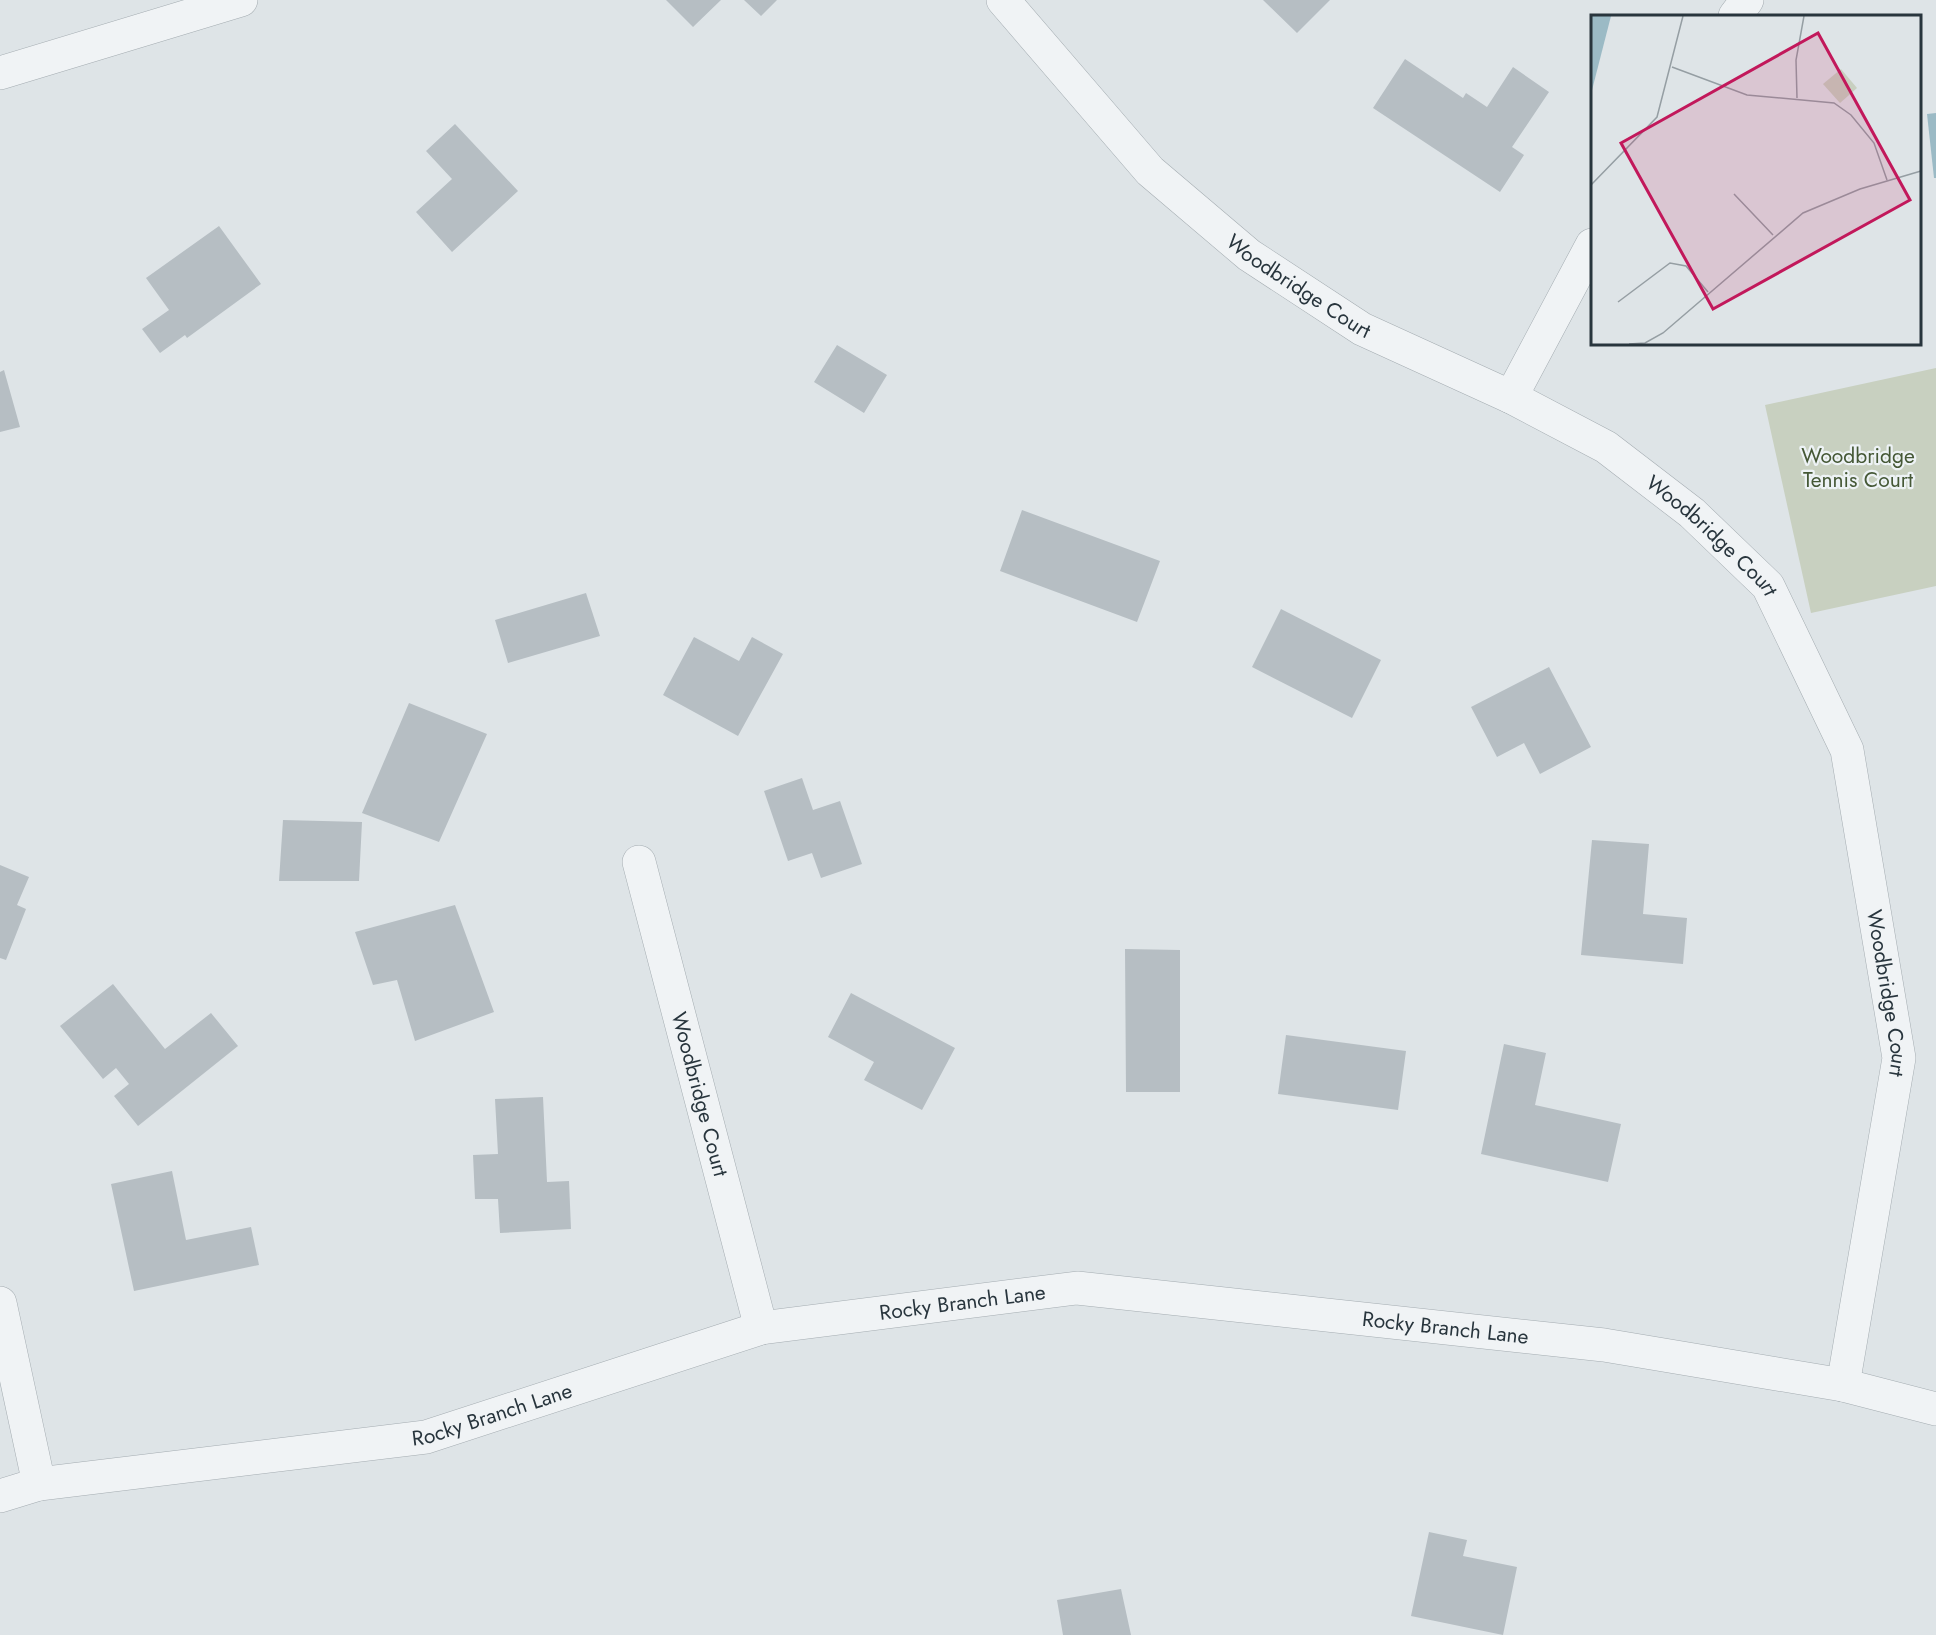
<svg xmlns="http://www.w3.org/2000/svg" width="1936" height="1635" font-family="Jost,sans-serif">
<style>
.green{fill:#c8d0c0}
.water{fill:#9bbac5}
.building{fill:#b6bec3}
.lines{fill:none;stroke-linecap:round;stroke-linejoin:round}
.minor-casing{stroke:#a4acb1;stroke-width:34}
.minor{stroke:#f0f3f5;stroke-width:33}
.labels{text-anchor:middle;stroke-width:4.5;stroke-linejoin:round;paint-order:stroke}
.street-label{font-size:21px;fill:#28353d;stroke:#edf2f5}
.park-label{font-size:21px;fill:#455836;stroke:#edf2f5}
.inset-road{fill:none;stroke:#959ea3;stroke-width:1.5}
.view{fill:#c2185b;fill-opacity:0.15;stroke:#c2185b;stroke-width:3}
.inset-edge{fill:none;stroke:#28353d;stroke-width:3}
</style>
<rect width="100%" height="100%" fill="#dee4e7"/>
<path class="green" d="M1936,368V586L1811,613L1765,405Z"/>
<path class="water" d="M1936,113V178H1934L1927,114Z"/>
<path class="building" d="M666,0H721L693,27Z
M744,0H777L761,16Z
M1263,0H1330L1297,33Z
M1405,59L1463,98L1466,93L1487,107L1513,67L1549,92L1512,147L1524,155L1500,192L1373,108Z
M455,124L518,191L452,252L416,212L452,179L426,151Z
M219,226L261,284L187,338L185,335L160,353L142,329L169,310L146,278Z
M837,345L887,375L864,413L814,382Z
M4,370L20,427L0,432V372Z
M1022,510L1160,561L1137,622L1000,571Z
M586,593L600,636L508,663L495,620Z
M1281,609L1381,660L1352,718L1252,667Z
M694,637L739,661L752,637L783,654L738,736L663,695Z
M1549,667L1591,747L1540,774L1524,743L1497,757L1471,707Z
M409,703L487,734L439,842L362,813Z
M802,778L813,810L840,801L862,864L821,878L812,853L788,861L764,791Z
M283,820L362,822L359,881H279Z
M1592,840L1649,844L1643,914L1687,918L1683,964L1581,955Z
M0,865L29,877L17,905L26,909L6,960L0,958Z
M455,905L494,1012L415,1041L397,980L373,985L355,932Z
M1125,949L1180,950V1092H1126Z
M113,984L165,1049L211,1013L238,1046L138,1126L114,1096L129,1084L116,1068L103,1079L60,1026Z
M851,993L955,1048L922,1110L864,1080L874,1062L828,1037Z
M1286,1035L1406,1051L1398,1110L1278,1094Z
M1504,1044L1546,1053L1535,1105L1621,1124L1608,1182L1481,1154Z
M543,1097L547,1182L569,1181L571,1229L500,1233L498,1199H475L473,1155L498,1154L495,1099Z
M172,1171L186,1240L251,1227L259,1265L134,1291L111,1184Z
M1429,1532L1467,1540L1463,1556L1517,1567L1503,1635L1411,1616Z
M1121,1589L1131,1635H1063L1057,1600Z"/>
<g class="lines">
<g class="minor-casing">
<g id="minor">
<path id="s1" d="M1003,0L1150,171L1249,255L1362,329L1511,397L1606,447L1692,513L1768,586L1847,750L1899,1058L1843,1385"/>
<path d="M1735,16L1747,0"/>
<path d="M0,73L241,0"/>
<path d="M1511,397L1592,245"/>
<path id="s2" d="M639,862L761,1328"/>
<path d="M0,1303L39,1484"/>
<path id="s3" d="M0,1496L39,1484L426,1437L761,1328L1077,1288L1604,1345L1843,1385L1936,1409"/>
</g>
</g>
<use href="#minor" class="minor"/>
</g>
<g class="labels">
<g class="street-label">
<text dy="7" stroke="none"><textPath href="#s1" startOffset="414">Woodbridge Court</textPath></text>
<text dy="7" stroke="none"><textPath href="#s1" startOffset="900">Woodbridge Court</textPath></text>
<text dy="7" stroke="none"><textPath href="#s1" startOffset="1404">Woodbridge Court</textPath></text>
<text dy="7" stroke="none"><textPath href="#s2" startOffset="240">Woodbridge Court</textPath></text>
<text dy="7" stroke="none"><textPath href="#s3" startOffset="986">Rocky Branch Lane</textPath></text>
<text dy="7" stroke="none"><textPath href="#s3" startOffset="1472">Rocky Branch Lane</textPath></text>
<text dy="7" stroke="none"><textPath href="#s3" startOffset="500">Rocky Branch Lane</textPath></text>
</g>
<g class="park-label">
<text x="1858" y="463">Woodbridge<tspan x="1858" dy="24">Tennis Court</tspan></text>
</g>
</g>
<g transform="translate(1591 15)">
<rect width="330" height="330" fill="#dee4e7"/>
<path d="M250,54L266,73L249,88L232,69Z" fill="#c8d0c0"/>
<path d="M0,1H20L0,79Z" fill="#9bbac5"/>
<path class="inset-road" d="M81,52L156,80L243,88L260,100L283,128L296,165M206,83L205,45L213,1M0,170L66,102L92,1M143,179L182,220M27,287L79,248L95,251L117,277M38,329L54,328L72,318L212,198L269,174L330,156"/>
<path class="view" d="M227,18L319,185L122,294L30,128Z"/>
<rect width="330" height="330" class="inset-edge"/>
</g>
</svg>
